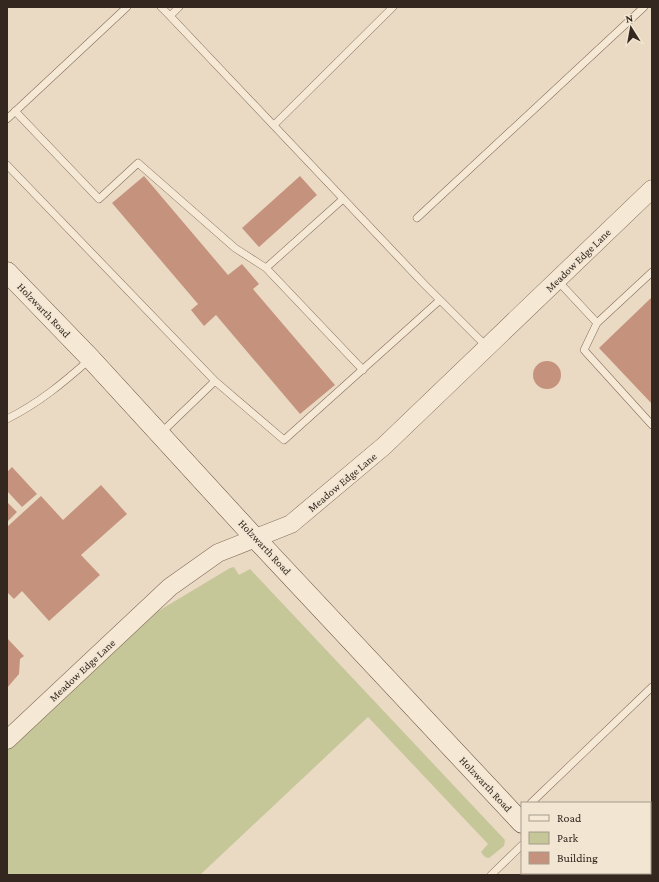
<svg xmlns="http://www.w3.org/2000/svg" width="659" height="882" font-family="'Crimson Pro',serif">
<style>
.green{fill:#c6c799}
.building{fill:#c5937d}
.lines{fill:none;stroke-linecap:round;stroke-linejoin:round}
.service-casing{stroke:#836c5c;stroke-width:8}
.tertiary-casing{stroke:#836c5c;stroke-width:19}
.secondary-casing{stroke:#644e3f;stroke-width:21}
.service{stroke:#f5e9d6;stroke-width:7}
.tertiary{stroke:#f5e9d6;stroke-width:18}
.secondary{stroke:#f5e9d6;stroke-width:20}
.labels{text-anchor:middle;stroke-width:3.5;stroke-linejoin:round;paint-order:stroke}
.street-label{font-size:11px;fill:#34271f;stroke:#f2e6d3}
</style>
<rect width="100%" height="100%" fill="#eadac4"/>
<path class="green" d="M234,567L239,575L250,569L505,840L504,846L489,858C485,858 483,855 481,852L488,844L368,717L200,875H7V750L144,621L155,613L230,568Z"/>
<path class="building" d="M144,176L228,275L242,264L259,284L253,289L335,385L300,414L216,315L204,326L191,310L198,304L112,203Z
M300,176L317,195L259,247L242,228Z
M652,297V404L599,348Z
M533 375a14 14 0 1 1 28 0a14 14 0 1 1-28 0Z
M12,467L37,494L22,507L7,491V472Z
M101,485L127,514L81,555L100,575L49,621L22,591L14,599L7,592V527L41,496L63,520Z
M7,502L17,512L7,522Z
M7,638L24,656L20,659L19,674L7,688Z"/>
<g class="lines">
<g class="service-casing">
<path id="service" d="M161,7L170,16
M179,7L170,16L424,284L487,347
M15,111L99,199L138,163L235,248L266,268L343,199
M7,119L127,7
M274,125L393,7
M7,165L215,381
M417,218L644,7
M266,268L363,370
M557,280L597,323L652,272
M597,323L584,350L652,425
M7,419C39,403 63,383 89,360
M161,433L215,381L284,440L440,300
M531,803L652,687
M491,875L522,845"/>
</g>
<g class="tertiary-casing">
<path id="tertiary" d="M7,740L170,587L218,553L291,524L384,446L652,189"/>
</g>
<g class="secondary-casing">
<path id="secondary" d="M7,272L91,359L255,538L522,823
M569,873L570,875"/>
</g>
<use href="#service" class="service"/>
<use href="#tertiary" class="tertiary"/>
<use href="#secondary" class="secondary"/>
</g>
<g class="labels">
<g class="street-label">
<text transform="translate(578 260) rotate(-44)" y="4">Meadow Edge Lane</text>
<text transform="translate(44 310) rotate(46)" y="4">Holzwarth Road</text>
<text transform="translate(342 482) rotate(-40)" y="4">Meadow Edge Lane</text>
<text transform="translate(265 547) rotate(47)" y="4">Holzwarth Road</text>
<text transform="translate(82 670) rotate(-43)" y="4">Meadow Edge Lane</text>
<text transform="translate(486 784) rotate(47)" y="4">Holzwarth Road</text>
</g>
</g>
<rect width="659" height="882" fill="none" stroke="#34271f" stroke-width="16"/>
<rect x="521" y="802" width="130" height="72" fill="#f2e6d3" stroke="#a69a8b"/>
<rect x="529" y="815" width="20" height="6" fill="#f5e9d6" stroke="#a69a8b"/>
<text x="557" y="822" font-size="12" fill="#34271f">Road</text>
<rect x="529" y="832" width="20" height="12" fill="#c6c799" stroke="#a69a8b"/>
<text x="557" y="842" font-size="12" fill="#34271f">Park</text>
<rect x="529" y="852" width="20" height="12" fill="#c5937d" stroke="#a69a8b"/>
<text x="557" y="862" font-size="12" fill="#34271f">Building</text>
<g transform="translate(631 28) rotate(349)" stroke="#f2e6d3" stroke-width="3" paint-order="stroke">
<path d="M0-3L7 15L0 10L-7 15Z" fill="#34271f"/>
<text y="-6" font-size="11" font-weight="bold" text-anchor="middle" fill="#34271f">N</text>
</g>
</svg>
